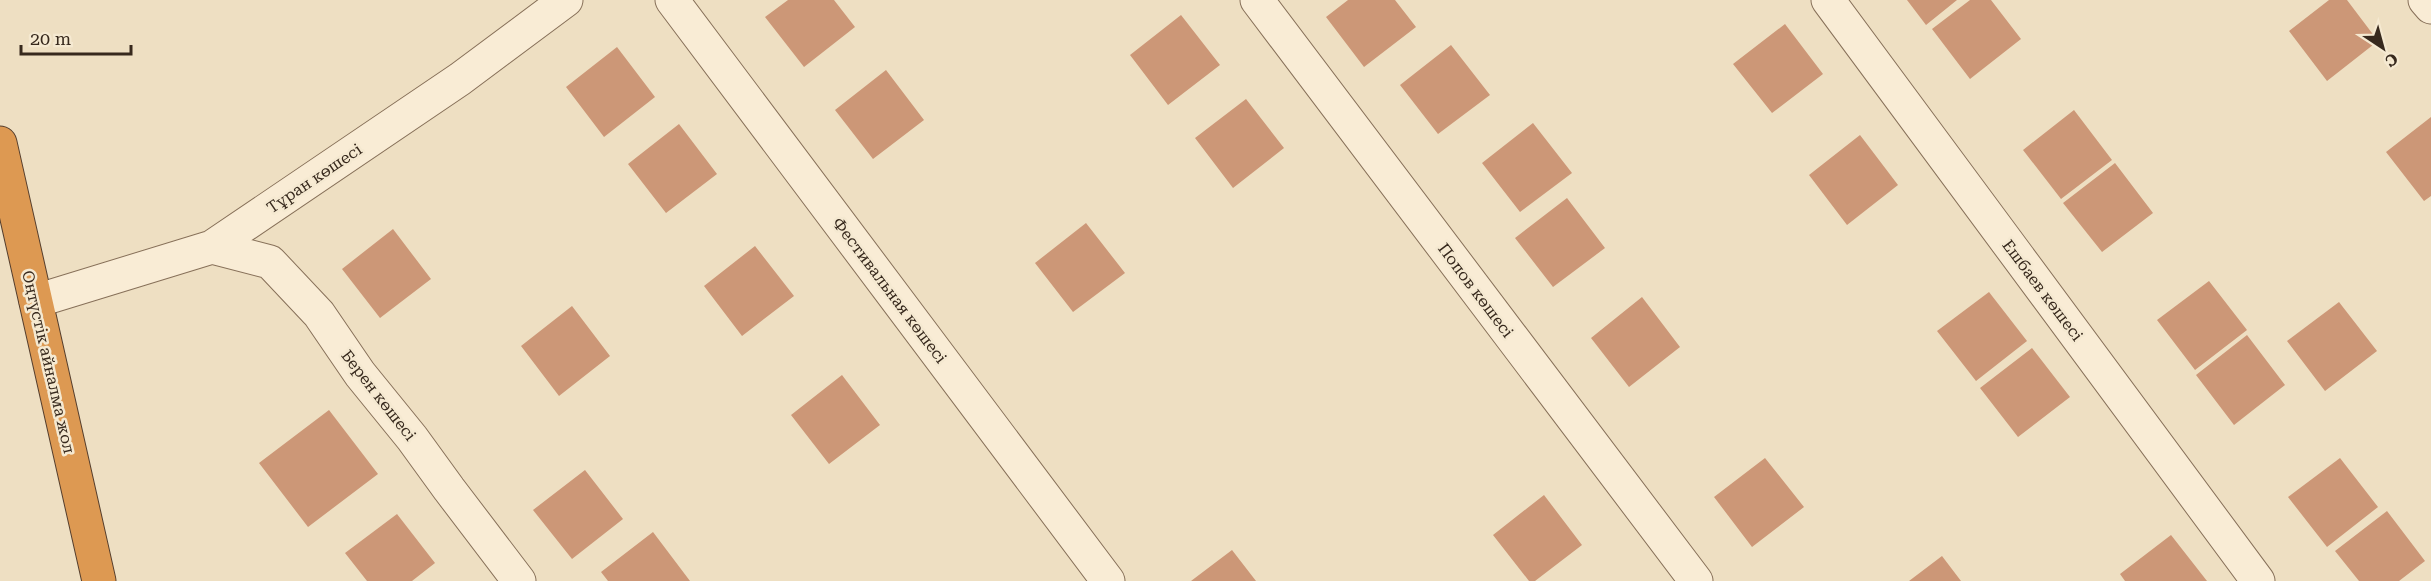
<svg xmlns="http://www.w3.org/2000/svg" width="2431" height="581" font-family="'Roboto Serif',serif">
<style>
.building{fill:#cc9777}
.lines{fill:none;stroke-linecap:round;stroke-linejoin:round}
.minor-casing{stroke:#877059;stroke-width:35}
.highway-casing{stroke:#553e2d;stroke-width:35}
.minor{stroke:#f9ecd5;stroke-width:33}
.highway{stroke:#dd9952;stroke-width:33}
.labels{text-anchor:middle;stroke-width:5;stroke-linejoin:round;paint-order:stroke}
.street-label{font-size:16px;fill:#37291d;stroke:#f5e9d1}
</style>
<rect width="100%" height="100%" fill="#eedfc2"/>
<path class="building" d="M788,0H834L855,27L804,67L765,17Z
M1348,0H1395L1416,27L1364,67L1326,17Z
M1907,0H1957L1926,25Z
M1970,0H1991L2021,39L1970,79L1932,29Z
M2329,0H2347L2378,41L2327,81L2289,31Z
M1181,15L1220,65L1168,105L1130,55Z
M1785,24L1823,74L1772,113L1733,64Z
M1451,45L1490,95L1438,134L1400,85Z
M617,47L655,97L604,137L566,87Z
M886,70L924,120L873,159L835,110Z
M1246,99L1284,148L1233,188L1195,138Z
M2074,110L2112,160L2061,199L2023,150Z
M2431,117V196L2424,201L2386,152Z
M1533,123L1572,173L1520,212L1482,163Z
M679,124L717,174L666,213L628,164Z
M1860,135L1898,185L1847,225L1809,175Z
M2115,163L2153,213L2102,252L2063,203Z
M1567,198L1605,248L1553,287L1515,238Z
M1086,223L1125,273L1073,312L1035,263Z
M393,229L431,279L380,318L342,269Z
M755,246L794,296L742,336L704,286Z
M2209,281L2247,330L2195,370L2157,320Z
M1989,292L2027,341L1976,381L1937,331Z
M1642,297L1680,347L1629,387L1591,338Z
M2339,302L2377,351L2325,391L2287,341Z
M572,306L610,356L559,396L521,346Z
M2247,335L2285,385L2234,425L2196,375Z
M2032,348L2070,397L2018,437L1980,388Z
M842,375L880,425L829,464L791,415Z
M329,410L378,474L308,527L259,463Z
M1765,458L1804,507L1752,547L1714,497Z
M2340,458L2378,507L2327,547L2288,497Z
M585,470L623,519L572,559L533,510Z
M1544,495L1582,545L1535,581H1529L1493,535Z
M2387,511L2425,561L2399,581H2359L2335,551Z
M397,514L435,563L412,581H367L345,553Z
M653,532L690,581H608L601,572Z
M2171,535L2207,581H2125L2120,574Z
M1232,550L1256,581H1191Z
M1942,556L1961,581H1909Z"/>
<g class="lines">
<g class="minor-casing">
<path id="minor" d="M672,0L1108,581
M1257,0L1696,581
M1828,0L2258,581
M2425,0L2431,7
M212,247L270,262L319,314L360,374L412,438L449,489L519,581
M36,301L212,247L460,79L566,0"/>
</g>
<g class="highway-casing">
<path id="highway" d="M0,143L99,581"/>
</g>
<use href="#minor" class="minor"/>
<use href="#highway" class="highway"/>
</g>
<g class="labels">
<g class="street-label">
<text transform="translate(314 178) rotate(-34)" y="6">Тұран көшесі</text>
<text transform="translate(890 290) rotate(53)" y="6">Фестивальная көшесі</text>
<text transform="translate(1476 290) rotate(53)" y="6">Попов көшесі</text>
<text transform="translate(2043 290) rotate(53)" y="6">Ешбаев көшесі</text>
<text transform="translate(49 362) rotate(77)" y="6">Оңтүстік айналма жол</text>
<text transform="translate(379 395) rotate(52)" y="6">Берен көшесі</text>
</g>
</g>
<g transform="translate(2383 48) rotate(144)" stroke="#f5e9d1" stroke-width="4.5" paint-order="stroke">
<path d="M0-4.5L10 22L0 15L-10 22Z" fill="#37291d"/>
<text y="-9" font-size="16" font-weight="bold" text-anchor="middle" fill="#37291d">С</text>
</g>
<path d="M21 45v9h110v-9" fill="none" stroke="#37291d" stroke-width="3"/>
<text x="30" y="45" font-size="18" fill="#37291d" stroke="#f5e9d1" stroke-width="4.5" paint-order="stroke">20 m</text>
</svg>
